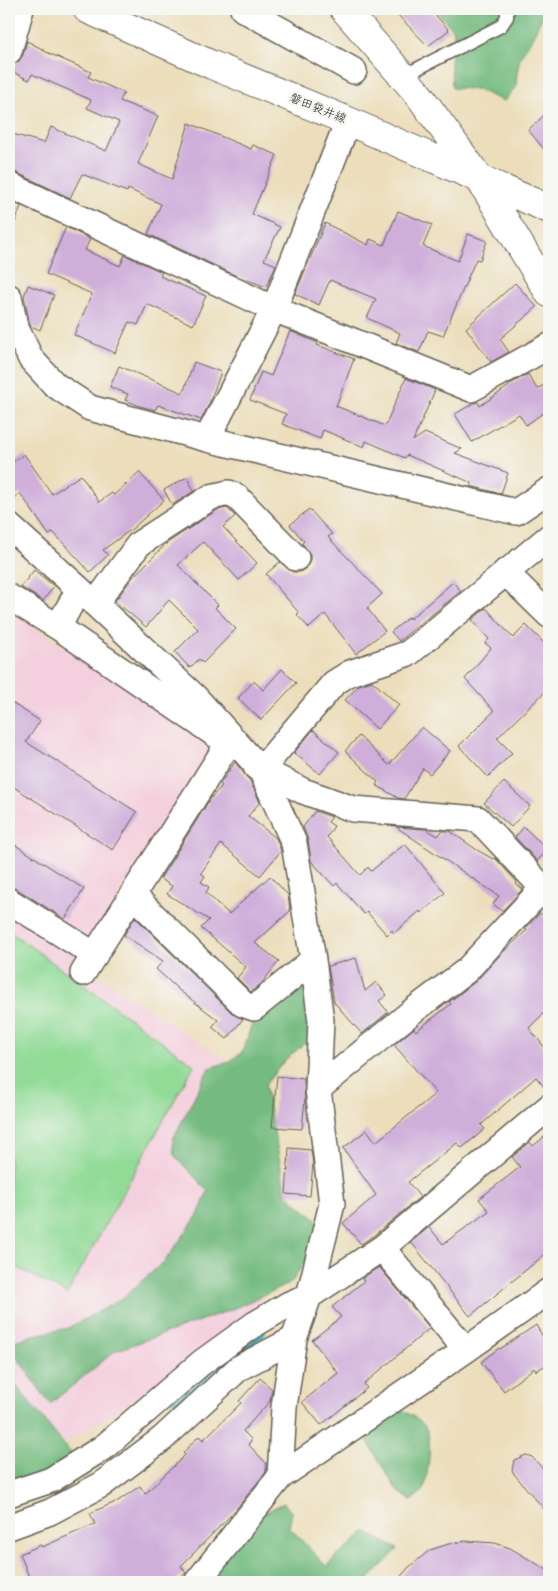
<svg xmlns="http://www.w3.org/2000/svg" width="558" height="1591" font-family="'Balsamiq Sans','Klee One',sans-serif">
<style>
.built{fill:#f4cfdd}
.green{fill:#91db97;stroke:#567c5a}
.forest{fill:#74bb80;stroke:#486c4e}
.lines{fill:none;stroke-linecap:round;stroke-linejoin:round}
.stream{stroke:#3eadbc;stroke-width:6}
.building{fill:#cfaeda}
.lane-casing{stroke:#656054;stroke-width:15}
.street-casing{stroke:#656054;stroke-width:28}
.secondary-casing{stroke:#656054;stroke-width:30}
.lane{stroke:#fff;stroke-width:12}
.street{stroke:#fff;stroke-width:25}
.secondary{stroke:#fff;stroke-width:28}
.labels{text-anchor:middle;stroke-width:5;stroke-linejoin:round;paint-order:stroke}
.street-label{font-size:12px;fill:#1c1c1c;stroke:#f6f6f2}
</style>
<rect width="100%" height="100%" fill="#f6f6f2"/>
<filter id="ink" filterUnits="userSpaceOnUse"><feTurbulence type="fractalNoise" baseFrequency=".02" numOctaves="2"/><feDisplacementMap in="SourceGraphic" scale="10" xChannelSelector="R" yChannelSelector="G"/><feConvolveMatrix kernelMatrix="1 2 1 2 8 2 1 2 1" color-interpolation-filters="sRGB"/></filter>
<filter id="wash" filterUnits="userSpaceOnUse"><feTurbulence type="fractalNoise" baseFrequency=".0096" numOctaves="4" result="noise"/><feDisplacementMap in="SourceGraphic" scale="20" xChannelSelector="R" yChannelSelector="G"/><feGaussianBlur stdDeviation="1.12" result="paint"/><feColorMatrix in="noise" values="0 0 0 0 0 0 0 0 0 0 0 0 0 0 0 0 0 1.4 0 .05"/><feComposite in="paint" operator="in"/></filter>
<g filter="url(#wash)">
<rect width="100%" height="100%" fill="#ecdebb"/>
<path class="built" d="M9,611L213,744L77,962L229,1062L282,1229L255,1324L54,1450L9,1471Z"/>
<path class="green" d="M9,931L194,1065L67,1294L9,1263Z"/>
<path class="forest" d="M435,9H546L531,40L520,57L517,73L516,87L504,101L475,89L452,88L451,63L454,31Z
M313,960L321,1029L286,1059L265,1085L286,1194L326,1228L291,1283L230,1310L115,1351L50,1404L9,1346V1343L30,1336L68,1328L120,1300L165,1261L198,1215L208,1191L174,1155L173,1139L209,1068L229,1062L243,1051L254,1017Z
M9,1377L79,1463L9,1493Z
M394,1406C402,1411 414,1415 421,1422C436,1434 427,1474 424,1490L411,1501L396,1489L367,1440L377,1420Z
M284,1503L292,1513L289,1527L326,1566L365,1532L398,1549L366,1582H199C224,1554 248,1517 284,1503Z"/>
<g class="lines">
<path class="stream" d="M175,1402L262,1335L263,1331"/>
</g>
<g id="blocks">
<path class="building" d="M392,9H430L449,30L428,46Z
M27,41L44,50V51L91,72L88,77L124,93L120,101L158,116L138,164L172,179L189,123L251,149L253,145L277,155L252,214L280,227L264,260L276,265L266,287L237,276L148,234L161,204L128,189L127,192L82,174L70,198L15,172L9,171V133L44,143L51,127L106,151L119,122L87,108L91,100L32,74L29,80L11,71L14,64L19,61L23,55Z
M549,111V155L528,130Z
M9,201L21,206L11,234L9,233Z
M398,211L432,225L423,246L458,261L468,234L487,241L480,260L476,259L443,336L428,331L419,352L396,343L400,333L367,318L376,299L330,280L319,305L295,294L325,223L368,245L370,239L384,245Z
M66,227L90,239L85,250L120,266L125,255L162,272L160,276L206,296L193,325L147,304L138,325L129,322L115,353L74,335L92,294L46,274Z
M515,283L537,307L500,339L509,352L491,362L466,328Z
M28,285L54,295L40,330L31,326L29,321L24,296Z
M290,331L318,343L317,345L354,359L336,406L385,426L406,378L435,390L413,441L425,433L462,449L455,453L508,473L501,494L471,486L472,483L407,455L405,458L366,441L364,447L323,430L320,439L282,424L286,414L250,400L261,372L271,376Z
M194,362L221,372L209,404L201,420L158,405L155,410L140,406L125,400L128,394L110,387L119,366L183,393Z
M528,374L537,389L549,382V409L526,425L519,414L472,442L455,414L474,403L478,402L480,406L509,386L508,385Z
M24,454L52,494L81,475L99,502L112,493L114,495L139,472L164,500L133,528L103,550L108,555L90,572L53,532L49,535L20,493L9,502V465Z
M187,477L194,491L172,505L164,490Z
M227,508L235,516L223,527L257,563L239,580L203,542L178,565L218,605L215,608L236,629L203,663L199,659L190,668L175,652L198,629L169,600L146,627L115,601L133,577L167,543L217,510Z
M309,509L332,534L328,537L382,594L367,608L385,631L356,654L325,614L309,628L297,615L299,613L266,574L280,562L293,572H300L306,568L310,561V554L302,543L304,541L290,525Z
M34,570L54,586L43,601L21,587Z
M453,582L461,591L399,641L391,632L409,617L410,619Z
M486,608L513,638L526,625L549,648V688L497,738L512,753L488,777L459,746L494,711L465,679L491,648L485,643L489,639L472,620Z
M282,669L296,683L261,720L238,698L254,681L263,690Z
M372,681L399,705L377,729L345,700L359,685Z
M9,701L40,721L26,742L137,812L113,850L9,784Z
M422,727L450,751L430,774L423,768L404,799L398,798L376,785L378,782L345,751L359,736L389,765Z
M313,730L339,752L320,774L294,753Z
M235,762L250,781L260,802L248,816L276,838L281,851L260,876L221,844L201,873L205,876L201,882L209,887L206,893L229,914L270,876L288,895L290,911L255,943L279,961L262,983L251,992L237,978L246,967L201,928L209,920L167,894L172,886L160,879L210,799L222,786L220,784Z
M504,782L530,806L511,827L484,803Z
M315,811L332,817L328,822L334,826L327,837L360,875L368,867L371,871L405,844L445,893L421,913L420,911L394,933L392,930L387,935L367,912L364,914L337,883L334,886L311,861L308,840L303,827Z
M396,827L426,829L438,836L442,831H450L477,850L493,859L495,858L517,882L516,884L523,889L502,911L493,904L499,896Z
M524,827L548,850L537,861L515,837Z
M9,841L84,889L65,919L17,889L9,887Z
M540,913L549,921V1008L529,1028L549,1053V1093L536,1077L481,1125L485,1129L462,1148L457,1143L408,1182L420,1197L373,1236L361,1244L343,1223L376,1195L343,1148L367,1130L376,1142L436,1093L394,1045L414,1028L416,1031L451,1004L449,1002L476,981L502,953L527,930L525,929Z
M135,917L233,1014L243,1019L227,1039L212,1027L218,1020L180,991L156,969L163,961L124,935Z
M356,958L365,991L376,982L387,995L379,1001L388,1012L362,1034L334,1002L328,966Z
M277,1076L304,1079L305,1099L302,1129L272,1127Z
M549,1133V1251L470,1316L411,1242L429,1227L443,1244L489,1211L479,1199L520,1167L512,1157L530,1142L533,1146Z
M289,1148L311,1150L313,1164L310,1196L286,1194Z
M379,1267L430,1328L364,1384L367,1388L321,1425L302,1402L338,1373L312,1340L341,1317L332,1307L364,1281L362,1278Z
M536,1325L549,1347V1363L536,1371L534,1368L504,1391L481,1362L499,1348L500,1349Z
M260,1378L272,1389L270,1401L243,1431L252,1440L248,1444L266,1463V1472L232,1514L181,1566L186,1573L172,1582H31L20,1554L41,1545L42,1547L95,1524L90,1513L118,1501L140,1486L145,1494L185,1455L183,1453L199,1436L203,1440L241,1403L239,1401Z
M526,1455L532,1457L549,1475V1515L514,1474L512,1470L514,1460Z
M466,1541L495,1543L510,1548L549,1571V1582H396L409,1567L430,1550L452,1543Z"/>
</g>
</g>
<g filter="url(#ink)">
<use href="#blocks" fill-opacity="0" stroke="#656054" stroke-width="1"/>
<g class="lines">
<g class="lane-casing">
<path id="lane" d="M403,76L501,26L507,17V9"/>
</g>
<g class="street-casing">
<path id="street" d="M243,9L354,71
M9,51L21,9
M9,185L274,309L471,389L549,346
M9,297L15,326L31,359L55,385L90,408L207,439L516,512L549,490
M207,439L274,309L348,121
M9,526L79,589L195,697L261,770L294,843L313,960L321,1021L318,1089L332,1204L309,1296L294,1339L239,1368L162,1439L101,1485L50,1512L9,1527
M505,572L549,615
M9,597L58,627L79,589
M95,604L139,544L211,497L229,493L238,498L296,558
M58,627L219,737
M256,767L303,791L353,809L478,819L543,888L549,898
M261,770L334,683L350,673L409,653L549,537
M133,895L243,1004L254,1008L313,960
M9,901L95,955
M83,973L228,744
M318,1089L414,1010L466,971L543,888L549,889
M382,1248L466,1350
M280,1477L466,1350L549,1291
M9,1494L51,1480L104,1447L201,1363L255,1324L289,1304L309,1296L382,1248L549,1107
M197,1582L280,1477L284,1407L294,1339"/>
</g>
<g class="secondary-casing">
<path id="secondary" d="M87,9L212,65L348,121L549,209
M344,9L419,95L479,178L549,293"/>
</g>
<use href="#lane" class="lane"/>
<use href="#street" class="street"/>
<use href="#secondary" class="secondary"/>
</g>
</g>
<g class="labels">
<g class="street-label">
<text transform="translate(318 108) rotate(22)" y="4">磐田袋井線</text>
</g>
</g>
<rect width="558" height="1591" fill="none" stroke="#f6f6f2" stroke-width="30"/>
</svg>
